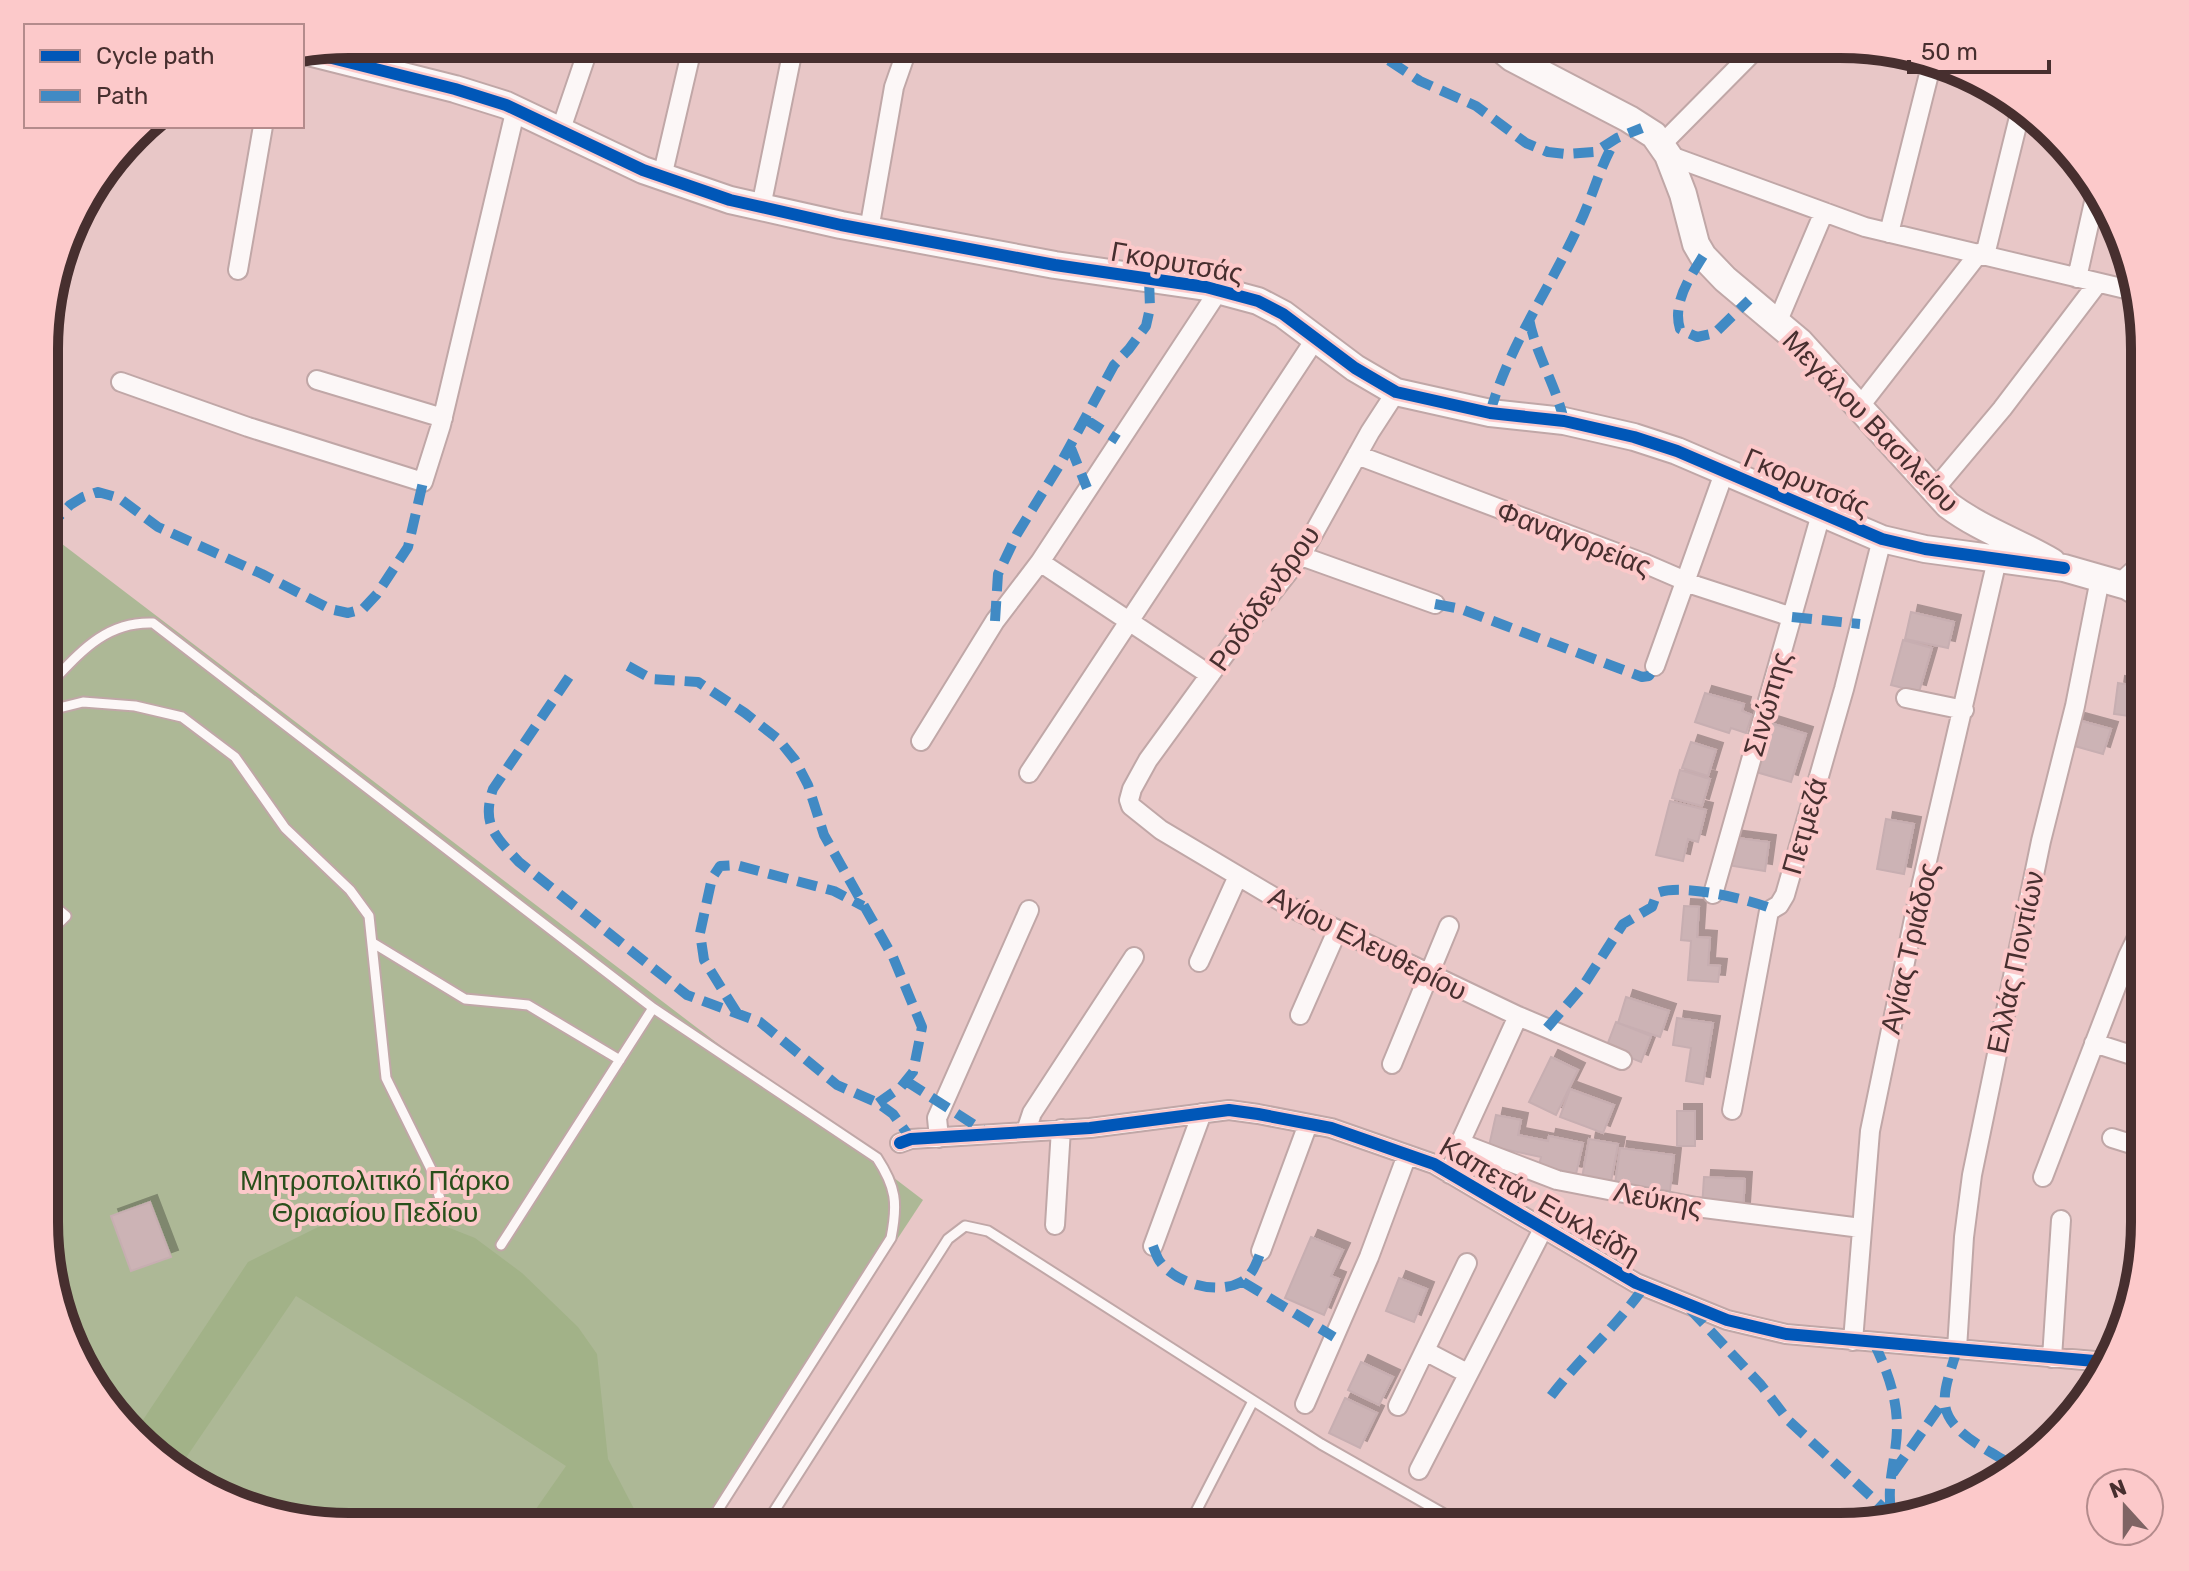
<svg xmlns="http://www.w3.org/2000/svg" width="2189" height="1571" font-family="Rubik,sans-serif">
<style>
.green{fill:#adb896}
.forest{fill:#a2b288}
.building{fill:#ccb3b5;stroke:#c7aeb1;stroke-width:2;filter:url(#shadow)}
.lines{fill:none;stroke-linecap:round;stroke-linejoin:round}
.lane-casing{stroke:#c0a7a7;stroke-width:13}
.street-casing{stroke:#c0a7a7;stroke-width:22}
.secondary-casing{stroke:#c0a7a7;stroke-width:30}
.lane{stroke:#fcf7f7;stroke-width:9}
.street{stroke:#fcf7f7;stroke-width:18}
.secondary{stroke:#fcf7f7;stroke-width:26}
.quiet{stroke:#418ac4;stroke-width:10;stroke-dasharray:20 10;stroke-linecap:butt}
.cycleway-casing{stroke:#fcc9ca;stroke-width:17}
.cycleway{stroke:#0057b8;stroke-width:12}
.labels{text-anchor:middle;stroke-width:8;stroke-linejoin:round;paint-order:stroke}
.street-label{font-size:28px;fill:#472f2f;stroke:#fcc9ca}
.park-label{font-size:28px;fill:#294f1b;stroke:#fcc9ca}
.rim{fill:none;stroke:#472f2f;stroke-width:10}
</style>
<defs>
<filter id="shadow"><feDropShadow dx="7" dy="-7" stdDeviation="0" flood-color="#0004"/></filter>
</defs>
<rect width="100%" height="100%" fill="#e8c7c7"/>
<path class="green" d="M49,534L923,1200L708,1527L330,1526L251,1511L163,1464L85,1374L47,1261V537Z"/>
<path class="forest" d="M375,1217L432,1221L475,1238L522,1273L578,1327L597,1354L608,1459L643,1526H541L529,1519L566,1466L467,1402L296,1296L177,1471L163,1464L135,1432L248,1262L318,1227Z"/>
<path class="building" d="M1911,612L1954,622L1948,648L1905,639Z
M1903,640L1932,648L1919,692L1891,685Z
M2118,683L2144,687V718L2114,714Z
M1705,693L1744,704L1742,711L1752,715L1746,733L1731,728L1729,733L1695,722Z
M2078,720L2111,729L2103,754L2071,745Z
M1764,721L1806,734L1791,782L1749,770Z
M1691,742L1716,750L1708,776L1682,768Z
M1680,770L1710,779L1702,806L1672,798Z
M2143,799H2144V836L2128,827Z
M1670,801L1706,810L1698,842L1688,839L1683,861L1656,855Z
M1886,819L1914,824L1904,874L1877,869Z
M1730,837L1769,842L1765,871L1727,865Z
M1684,906L1699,907L1697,937L1710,938L1708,965L1720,966L1718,982L1688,980L1691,941L1681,940Z
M1626,997L1669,1011L1660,1037L1618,1023Z
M1677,1018L1713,1023L1703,1084L1686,1081L1691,1048L1673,1045Z
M1616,1022L1651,1036L1641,1062L1606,1048Z
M1551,1057L1578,1070L1556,1115L1529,1102Z
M1570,1089L1614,1105L1603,1133L1560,1117Z
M1677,1111H1695V1146H1677Z
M1496,1115L1521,1120L1518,1135L1548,1141L1549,1136L1583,1143L1576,1174L1539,1166L1541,1157L1489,1146Z
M1589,1139L1618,1144L1611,1182L1582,1178Z
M1620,1148L1674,1155L1670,1191L1615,1184Z
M1704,1177L1745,1179L1743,1210L1702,1208Z
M150,1202L171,1257L131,1271L111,1216Z
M1311,1237L1343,1250L1331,1276L1339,1279L1324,1315L1285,1298Z
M1399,1278L1427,1289L1414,1322L1386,1311Z
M1361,1362L1393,1377L1379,1405L1348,1390Z
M1345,1398L1377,1413L1360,1448L1329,1433Z"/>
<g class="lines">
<g class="lane-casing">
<path id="lane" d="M47,687C78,655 104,621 153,623L653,1008L877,1158C896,1187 898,1203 891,1238L707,1527
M47,711L83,702L135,706L182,717L235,757L285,828L350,890L369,916L386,1078L431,1169L446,1219
M47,900L66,916L47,935
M373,943L465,999L528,1005L620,1060
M501,1245L653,1008
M764,1527L948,1239L965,1226L988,1231L1321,1444L1467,1527
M1188,1527L1253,1401"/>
</g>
<g class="street-casing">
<path id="street" d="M561,129L590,44
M1661,145L1760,45
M1668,155L1865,227L2134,291
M662,177L693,44
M761,207L792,54
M869,230L894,87L909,44
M1889,233L1932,62
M1985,255L2022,105
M238,270L263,126
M2077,278L2096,193
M1777,323L1824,212
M317,380L443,418
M121,382L248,427L423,482L441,425L516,108
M1396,392L1370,432L1301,556L1244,628L1148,760L1132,789L1129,800L1131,806L1161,830L1294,909L1518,1016L1622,1060
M1860,406L1979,253
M1357,455L1646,564L1697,586L1792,617
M1934,490L2002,409L2097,284
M1301,556L1435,604
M1040,562L1210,675
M2120,583L2144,561
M1655,666L1724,473
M1906,698L1964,710
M921,741L995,621L1040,562L1219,290
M1029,773L1316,338
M1713,894L1821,514
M1199,962L1238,876
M1300,1015L1337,931
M2094,1043L2144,1059
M1392,1064L1449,926
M1732,1110L1769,911L1779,905L1785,895L1844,689L1882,539
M1026,1131L1032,1113L1134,957
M939,1138L937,1118L1029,910
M2112,1138L2144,1148
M900,1143L911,1139L1090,1128L1229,1110L1258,1114L1331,1128L1434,1164L1636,1283L1727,1320L1786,1334L2106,1362
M1460,1143L1557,1180L1696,1207L1861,1228
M1450,1174L1460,1143L1518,1016
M2043,1177L2128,956L2144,923
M1055,1225L1061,1129
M1153,1246L1202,1113
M1261,1251L1308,1124
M1853,1341L1870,1131L1917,904L1997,560
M1957,1349L1964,1237L1972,1175L2041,841L2075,706L2100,579
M1425,1351L1467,1373
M2052,1358L2061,1220
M1305,1404L1369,1257L1407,1155
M1398,1406L1467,1263
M1419,1470L1543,1229"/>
</g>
<g class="secondary-casing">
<path id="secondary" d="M1495,44L1512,58L1629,119L1654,135L1668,155L1683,194L1696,244L1703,256L1725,279L1800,342L1948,505C1980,529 2018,542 2052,562
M308,52L455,89L506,105L643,170L730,200L841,225L1055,265L1206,287L1258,301L1283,314L1355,368L1396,392L1490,413L1564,421L1634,437L1677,451L1882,539L1925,549L2064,568L2127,586L2144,596"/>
</g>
<use href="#lane" class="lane"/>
<use href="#street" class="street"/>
<use href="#secondary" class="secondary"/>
<path class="quiet" d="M1364,44L1420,81L1476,106L1526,143L1548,152L1566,154L1595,152L1617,138L1642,128
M1703,256C1690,277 1672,303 1680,329L1697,337L1715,333L1749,300
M1529,319C1536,355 1556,385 1564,421
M1490,413C1509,345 1549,290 1578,227C1592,199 1599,168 1615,141
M1085,419L1118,440
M1070,446L1087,488
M47,529L70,505L83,497L98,492L119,498L158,527L262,574L330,609L348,613L363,609L377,594L408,547L423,482
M1435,604L1461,609L1642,677L1649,676L1655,666
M1792,617L1860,624
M995,621L998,574L1017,534L1059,466L1114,365L1129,349L1146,326L1150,308L1149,279
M628,666L652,679L698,682L745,713L778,739L795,760L808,785L824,835L893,957L922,1027L913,1072L901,1087L878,1103
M569,677L493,789C481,825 496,837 519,862L687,995L760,1022L837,1085L878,1103L893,1114L911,1139
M737,1013L704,960L700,933L712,878L720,866L736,865L834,891L863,906
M1547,1028L1583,986L1623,924L1652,907L1657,893C1682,883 1747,899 1773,909
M906,1081L987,1133
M1153,1246C1155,1251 1157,1259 1161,1263C1177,1284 1218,1295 1241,1282C1252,1277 1257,1262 1261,1251
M1243,1282L1334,1337
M1690,1309L1761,1385L1788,1420L1891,1515
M1874,1343C1887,1370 1897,1397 1897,1427C1897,1457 1885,1486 1892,1515
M1957,1349C1953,1365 1943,1387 1945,1404C1947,1432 1990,1451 2012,1465
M1551,1396C1580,1358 1616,1327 1644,1287
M1893,1473L1944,1401"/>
<g class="cycleway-casing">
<path id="cycleway" d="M308,52L455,89L506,105L643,170L730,200L841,225L1055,265L1206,287L1258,301L1283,314L1355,368L1396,392L1490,413L1564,421L1634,437L1677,451L1882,539L1925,549L2064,568
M900,1143L911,1139L1090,1128L1229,1110L1258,1114L1331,1128L1434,1164L1636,1283L1727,1320L1786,1334L2106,1362"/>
</g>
<use href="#cycleway" class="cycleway"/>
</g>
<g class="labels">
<g class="street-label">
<text transform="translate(1177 262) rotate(10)" y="10">Γκορυτσάς</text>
<text transform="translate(1871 421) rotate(46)" y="10">Μεγάλου Βασιλείου</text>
<text transform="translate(1807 482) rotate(23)" y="10">Γκορυτσάς</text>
<text transform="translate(1574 538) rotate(21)" y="10">Φαναγορείας</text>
<text transform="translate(1264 598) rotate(-55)" y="10">Ροδόδενδρου</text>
<text transform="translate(1767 704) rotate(-74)" y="10">Σινώπης</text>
<text transform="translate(1804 826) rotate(-74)" y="10">Πετμεζά</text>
<text transform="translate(1368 943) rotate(27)" y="10">Αγίου Ελευθερίου</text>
<text transform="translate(1909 948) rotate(-77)" y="10">Αγίας Τριάδος</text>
<text transform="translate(2015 962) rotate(-78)" y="10">Ελλάς Ποντίων</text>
<text transform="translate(1658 1199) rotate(11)" y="10">Λεύκης</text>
<text transform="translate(1540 1200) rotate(30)" y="10">Καπετάν Ευκλείδη</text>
</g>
<g class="park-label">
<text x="375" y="1190">Μητροπολιτικό Πάρκο<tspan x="375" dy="32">Θριασίου Πεδίου</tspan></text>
</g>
</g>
<path d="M0 0H2189V1571H0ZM349 58H1840A291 291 0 0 1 2131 349V1222A291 291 0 0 1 1840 1513H349A291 291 0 0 1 58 1222V349A291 291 0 0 1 349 58Z" fill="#fcc9ca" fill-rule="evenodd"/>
<path class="rim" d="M349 58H1840A291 291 0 0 1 2131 349V1222A291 291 0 0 1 1840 1513H349A291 291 0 0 1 58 1222V349A291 291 0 0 1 349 58Z"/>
<rect x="24" y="24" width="280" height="104" fill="#fcc9ca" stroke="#b48b8c" stroke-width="2"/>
<rect x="40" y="50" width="40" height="12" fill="#0057b8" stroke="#b48b8c" stroke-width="2"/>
<text x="96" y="64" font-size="24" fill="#472f2f">Cycle path</text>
<rect x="40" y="90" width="40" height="12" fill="#418ac4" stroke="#b48b8c" stroke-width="2"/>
<text x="96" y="104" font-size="24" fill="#472f2f">Path</text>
<g transform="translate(2125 1507) rotate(339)"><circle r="38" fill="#fcc9ca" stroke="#b48b8c" stroke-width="2"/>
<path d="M0-6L14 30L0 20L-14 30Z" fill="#7f6464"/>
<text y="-12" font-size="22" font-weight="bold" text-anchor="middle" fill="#472f2f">N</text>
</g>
<path d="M1909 60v12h140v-12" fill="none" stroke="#472f2f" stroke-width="4"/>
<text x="1921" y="60" font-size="24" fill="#472f2f" stroke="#fcc9ca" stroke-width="6" paint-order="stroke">50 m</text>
</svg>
